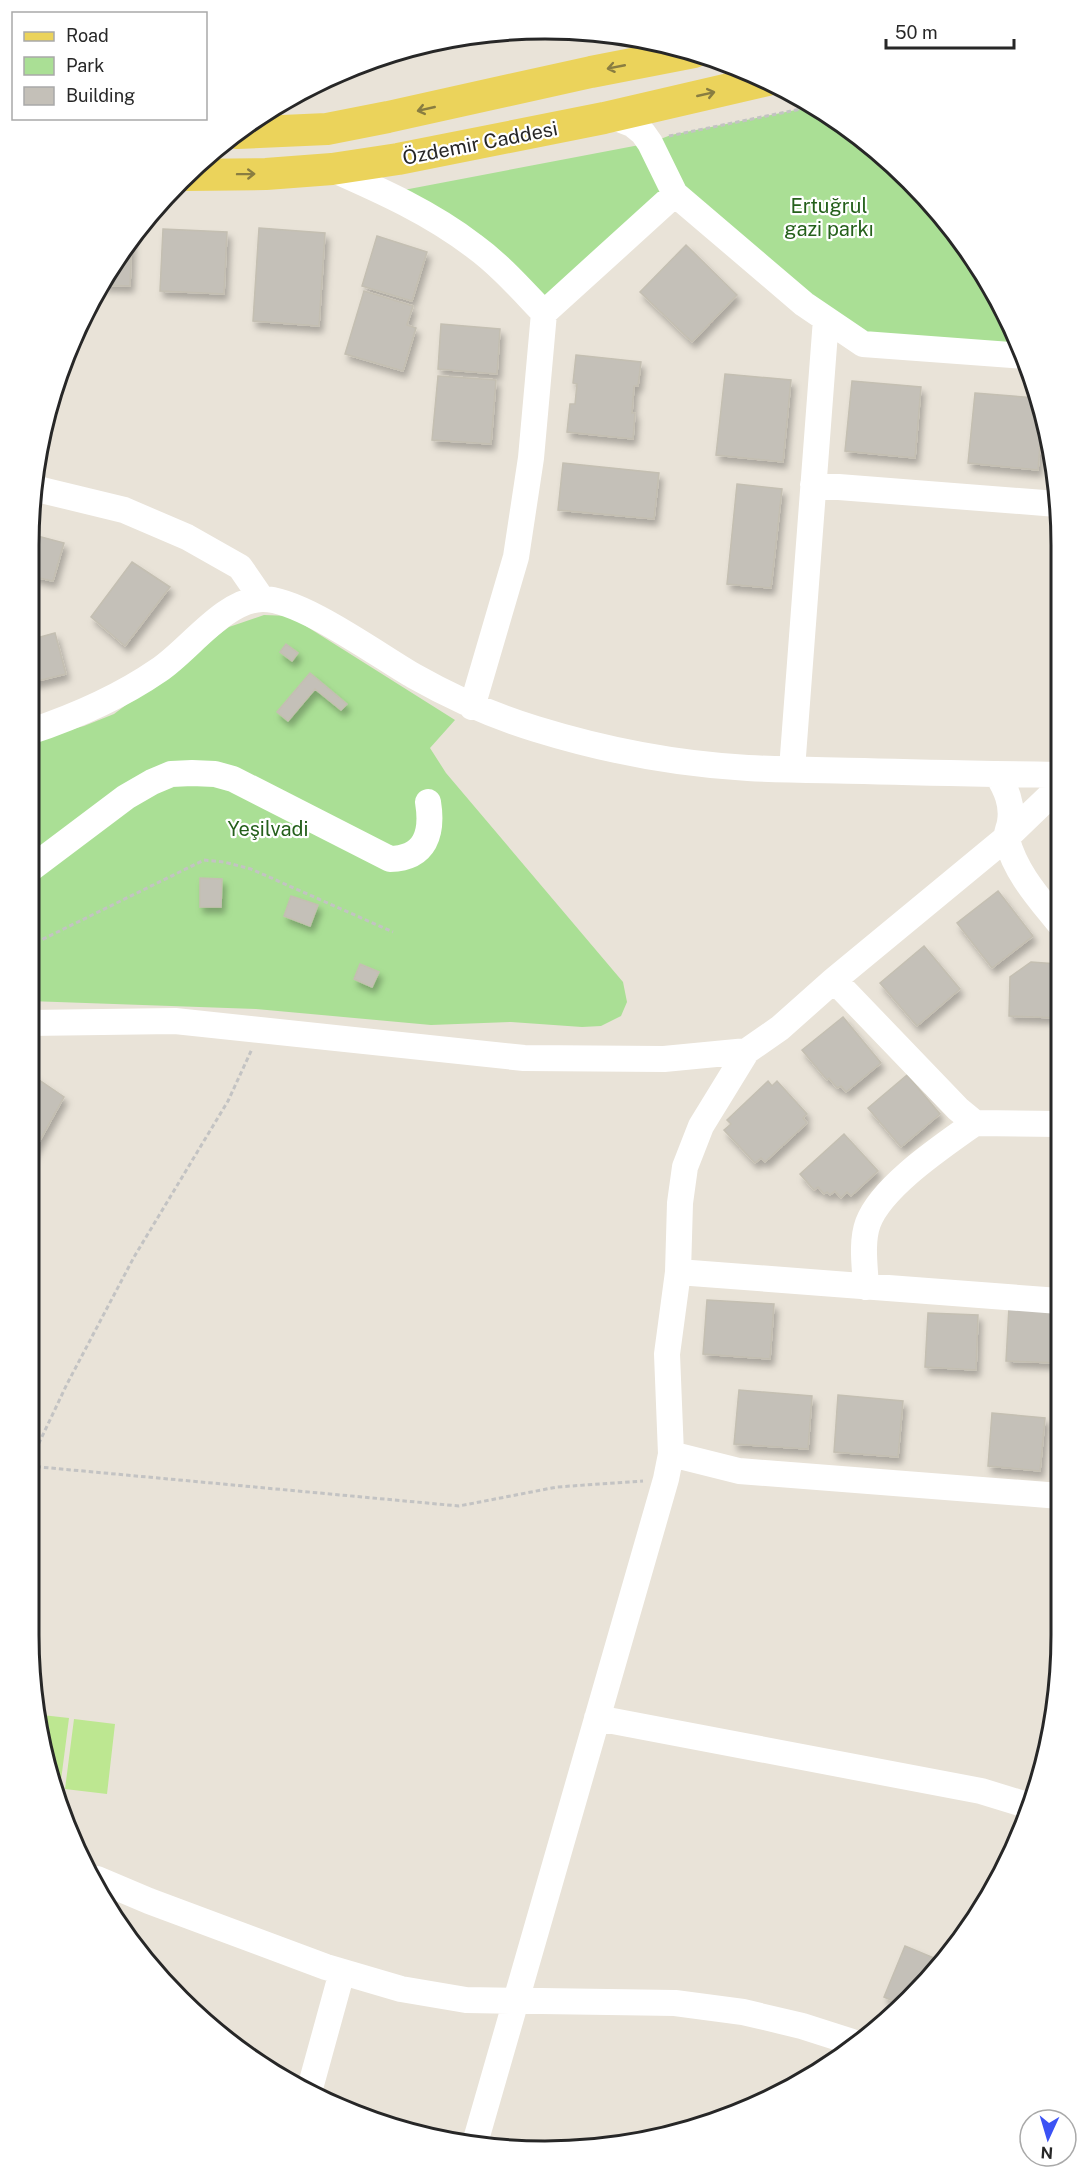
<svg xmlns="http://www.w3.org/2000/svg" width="1090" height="2180" font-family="'Public Sans',sans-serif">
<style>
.green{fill:#aadf95}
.pitch{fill:#bde791}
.building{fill:#c4c0b8;stroke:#c4bfb2;stroke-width:1.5;filter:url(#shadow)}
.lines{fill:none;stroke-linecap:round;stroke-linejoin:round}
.path{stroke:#c3c3c3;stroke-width:3;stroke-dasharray:4.5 3;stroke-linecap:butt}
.minor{stroke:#fff;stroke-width:26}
.major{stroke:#ebd35b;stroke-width:32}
.oneway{stroke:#897d41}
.labels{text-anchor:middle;stroke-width:4.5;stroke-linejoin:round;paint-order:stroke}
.street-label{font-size:20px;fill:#272727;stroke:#fff}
.park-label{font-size:20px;fill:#25601b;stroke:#fff}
.rim{fill:none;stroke:#272727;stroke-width:3}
</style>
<defs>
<filter id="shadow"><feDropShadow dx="3.5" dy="6" stdDeviation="3" flood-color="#0004"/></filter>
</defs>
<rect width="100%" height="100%" fill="#e9e3d8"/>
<path class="green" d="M811,107L885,156L955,231L1022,348L863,344L675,194L544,313L388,193L650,143L671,135Z
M264,615L290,616L455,720L430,748L446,773L623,982L627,1002L621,1016L601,1026L582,1027L511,1022L431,1025L256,1009L29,1001V741L84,726L114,714L229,627Z"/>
<path class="pitch" d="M42,1715L69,1718L60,1788L54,1787Z
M74,1719L115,1724L107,1794L65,1789Z"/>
<path class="building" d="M259,228L325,233L319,326L253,321Z
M163,229L227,232L224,294L160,291Z
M132,235L130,286L102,285Z
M377,236L427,252L412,301L362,286Z
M686,245L737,295L692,342L640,292Z
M364,291L413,306L407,325L416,328L403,371L345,354Z
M441,324L500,329L497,374L438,369Z
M576,355L641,362L638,386H634L632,413H635L633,439L567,432L570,404H575L577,384L573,383Z
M725,374L791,380L783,462L716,455Z
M438,376L496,380L491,444L432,440Z
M852,381L921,387L915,458L845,451Z
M975,393L1036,398L1042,422L1038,470L968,463Z
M563,463L659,473L654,519L558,510Z
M737,484L782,489L771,588L727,584Z
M30,534L64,543L53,581L30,576Z
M132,562L170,587L125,646L91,617Z
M55,633L66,674L29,683V640Z
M286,644L298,653L292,661L280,652Z
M310,673L347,704L341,710L315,689L288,721L277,712Z
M200,878L222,879L221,907H200Z
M998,891L1033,936L992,968L957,923Z
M291,896L318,905L310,926L284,916Z
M924,946L960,989L917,1026L880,983Z
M1031,962L1058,964L1059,1018L1009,1016L1010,977Z
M360,964L379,972L372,987L354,979Z
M843,1017L881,1063L846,1092L841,1086L837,1088L829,1078L827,1080L802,1050Z
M29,1073L64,1097L29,1160Z
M907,1075L940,1114L901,1147L868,1108Z
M768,1081L772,1086L777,1081L807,1114L803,1118L807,1123L765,1162L761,1158L755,1163L724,1130L731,1124L727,1120Z
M844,1134L878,1171L851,1196L847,1192L841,1198L835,1191L830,1195L827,1192L824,1194L818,1187L814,1190L800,1174Z
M707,1300L774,1304L770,1359L703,1354Z
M1009,1307L1059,1310L1057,1363L1006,1361Z
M928,1313L978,1315L976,1370L925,1367Z
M739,1390L812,1396L808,1449L734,1444Z
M838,1395L903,1401L898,1457L834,1452Z
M992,1413L1045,1418L1040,1471L988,1466Z
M905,1946L939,1960L910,2000L903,2005L884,1997Z"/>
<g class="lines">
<path class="path" d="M669,136L811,107
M29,946L204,860L224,862L251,869L393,932
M29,1464L67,1384L134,1257L228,1101L252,1049
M29,1466L459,1506L557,1487L643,1481"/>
<path class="minor" d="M604,118L619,119L632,124L643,133L650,143L675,194L804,304L863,344L1025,356
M332,169C382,191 431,213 474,246C500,265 521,289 544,313
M813,485L1057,504
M33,488L124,510L187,537L240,567L262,599
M472,707L516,557L531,458L544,313L675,194
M29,732C74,717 120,697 159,670C189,650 224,600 262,599C300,598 379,656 414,676C453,698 493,716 536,729C604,750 676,764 748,768C786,770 825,770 864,771C929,773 993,774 1058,775
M792,769L826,319
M997,774C1006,789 1013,804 1010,822C1009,829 1005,834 1007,840C1016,873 1038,897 1058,922
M1058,788L1006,838L834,980L780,1028L747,1051L701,1126L685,1167L680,1203L678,1272L667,1354L671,1454L739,1471L1060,1496
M29,870L126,797L152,782L171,774L192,773L215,774L233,779L390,859C426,858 433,833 428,802
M834,980L958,1109L975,1123L1059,1124
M29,1023L175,1021L524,1058L664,1059L747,1051
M678,1272L1059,1301
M866,1287C865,1267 861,1242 868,1223C882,1186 943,1146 975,1123
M597,1718L981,1791L1030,1806
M97,1879L149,1901L326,1967L401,1989L466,2000L675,2003L743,2012L802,2026L852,2042
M309,2092L342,1972
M475,2143L666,1479L671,1454"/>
<path class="major" d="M237,133L327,129L388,117L591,72L694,52
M187,175L266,174L332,169L398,159L604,118L768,80"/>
</g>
<defs><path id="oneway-shaft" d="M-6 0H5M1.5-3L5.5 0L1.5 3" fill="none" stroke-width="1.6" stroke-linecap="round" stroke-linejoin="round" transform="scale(1.5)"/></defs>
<g class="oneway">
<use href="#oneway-shaft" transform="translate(616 67) rotate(169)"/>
<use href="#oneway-shaft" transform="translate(706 94) rotate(-13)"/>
<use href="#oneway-shaft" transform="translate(426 109) rotate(167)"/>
<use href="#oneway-shaft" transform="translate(246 174) rotate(-1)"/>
</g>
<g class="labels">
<g class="street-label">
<text transform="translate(480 143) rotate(-11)" y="7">Özdemir Caddesi</text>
</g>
<g class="park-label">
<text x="829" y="213">Ertuğrul<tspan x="829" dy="23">gazi parkı</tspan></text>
<text x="268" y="836">Yeşilvadi</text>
</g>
</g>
<path d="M0 0H1090V2180H0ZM545 39H545A506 506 0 0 1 1051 545V1635A506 506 0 0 1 545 2141H545A506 506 0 0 1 39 1635V545A506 506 0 0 1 545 39Z" fill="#fff" fill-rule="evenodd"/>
<path class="rim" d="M545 39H545A506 506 0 0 1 1051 545V1635A506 506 0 0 1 545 2141H545A506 506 0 0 1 39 1635V545A506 506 0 0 1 545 39Z"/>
<rect x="12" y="12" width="195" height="108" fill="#ffffff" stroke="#a9a9a9" stroke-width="1.5"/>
<rect x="24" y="32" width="30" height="9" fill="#ebd35b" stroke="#a9a9a9" stroke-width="1.5"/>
<text x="66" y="42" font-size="18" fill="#272727">Road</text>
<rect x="24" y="57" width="30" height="18" fill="#aadf95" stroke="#a9a9a9" stroke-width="1.5"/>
<text x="66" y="72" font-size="18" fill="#272727">Park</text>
<rect x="24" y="87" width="30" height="18" fill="#c4c0b8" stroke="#a9a9a9" stroke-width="1.5"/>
<text x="66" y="102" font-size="18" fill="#272727">Building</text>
<g transform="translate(1048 2138) rotate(184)"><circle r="28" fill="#ffffff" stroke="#a9a9a9" stroke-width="1.5"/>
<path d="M0-4.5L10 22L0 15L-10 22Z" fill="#3b52f4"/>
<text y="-9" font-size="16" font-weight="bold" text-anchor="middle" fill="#272727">N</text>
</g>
<path d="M886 39v9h128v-9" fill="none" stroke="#272727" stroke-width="3"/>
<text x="895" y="39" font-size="18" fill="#272727" stroke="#ffffff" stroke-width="4.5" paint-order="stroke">50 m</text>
</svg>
